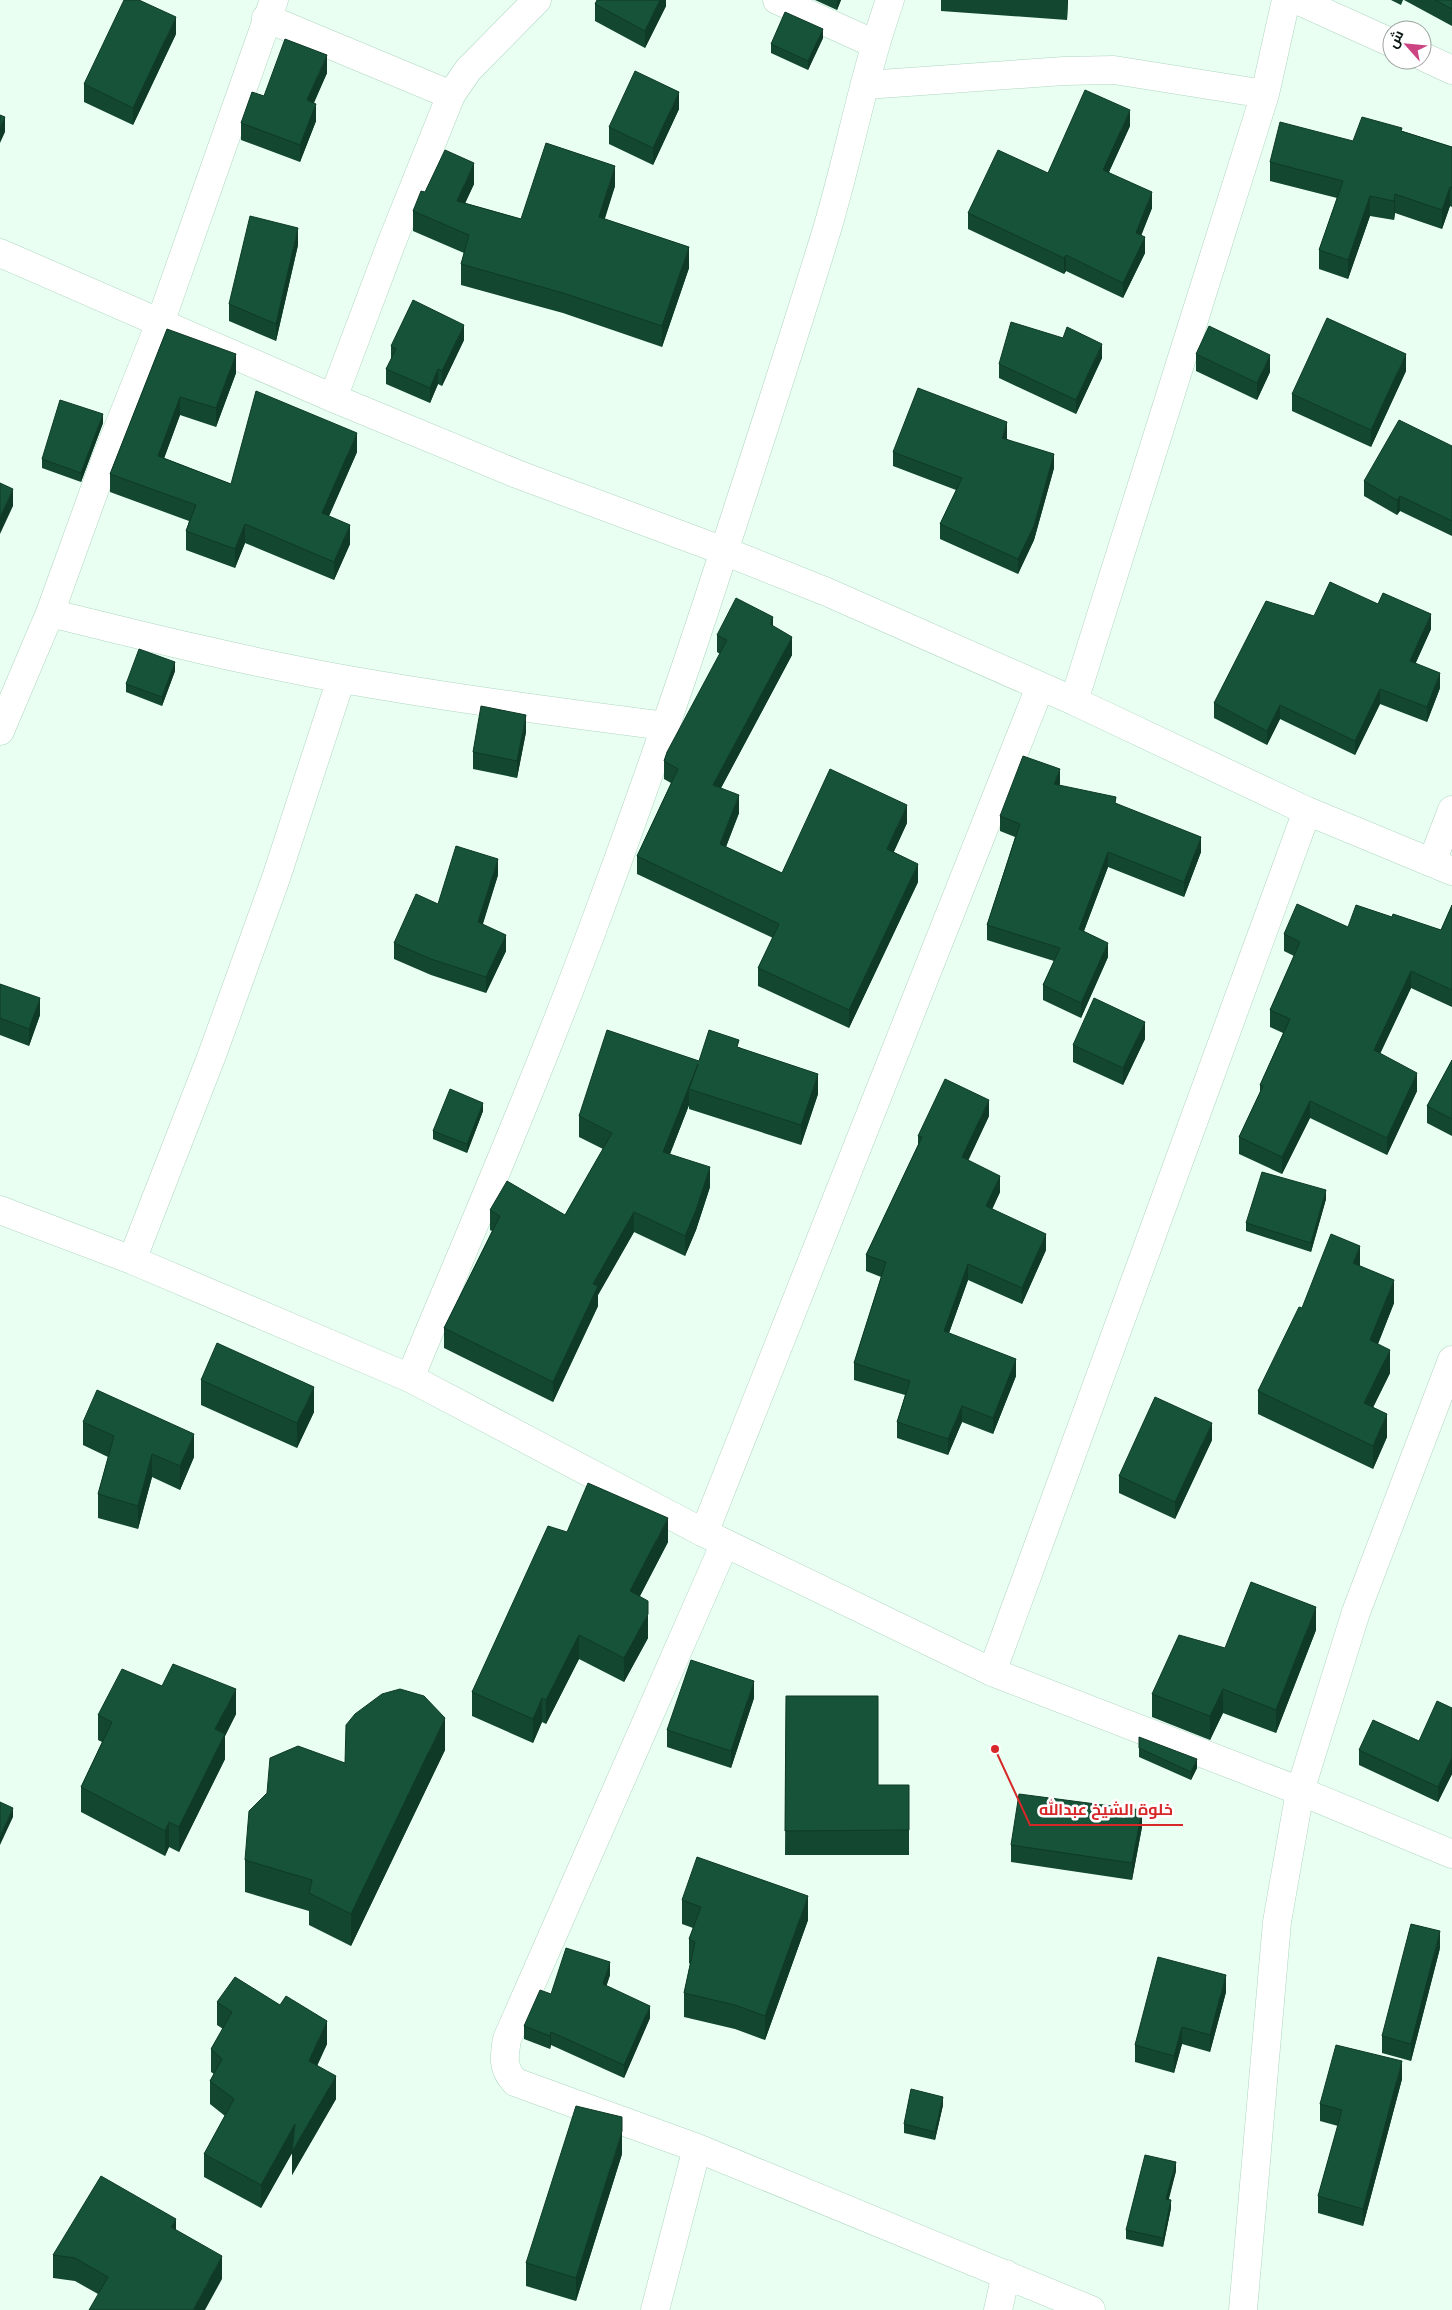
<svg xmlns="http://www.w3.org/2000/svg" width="1452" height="2310" font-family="Mulish,Cairo,sans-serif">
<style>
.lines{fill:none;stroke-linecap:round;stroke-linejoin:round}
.street-casing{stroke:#b0d6c1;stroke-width:29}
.street{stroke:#fff;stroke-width:28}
.wall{fill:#134730}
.shaded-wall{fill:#0f3a27}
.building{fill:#165338;stroke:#0f3a27}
.leader{fill:none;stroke:#d62828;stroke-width:2}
.callout-dot{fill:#d62828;stroke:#fff;stroke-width:2}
.callout-label{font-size:16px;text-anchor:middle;font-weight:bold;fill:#d62828;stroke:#fff;stroke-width:5;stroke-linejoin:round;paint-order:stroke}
</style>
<rect width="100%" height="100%" fill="#e8fff2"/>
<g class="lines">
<g class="street-casing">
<path id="street" d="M777,0L875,44
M1297,0L1392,43
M266,18L451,95
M1422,56L1452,70
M866,85L1064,71L1114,70L1265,94
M0,253L333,398L517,474L724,551L827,592L1074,701L1307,811L1452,871
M333,398L393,239L451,95L468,70L537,0
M50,613C147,637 244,661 343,679C450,698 557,712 665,726
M1074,701L1265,94L1286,0
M0,731L50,613L105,461L160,323L274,0
M1432,862L1452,810
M0,1210L132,1260L410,1378L704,1533L992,1672L1300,1791L1452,1854
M132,1260L212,1055L276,878L341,679
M410,1378C471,1231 534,1085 590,936C638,808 683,678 725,548C760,441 795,334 828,226C850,151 864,74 890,0
M704,1533L1040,687
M725,1543L507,2039C504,2057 502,2068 515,2082L697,2148L1091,2310
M992,1672L1307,811
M655,2310L697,2148
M998,2310L1006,2274
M1243,2310L1277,1922L1300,1791L1356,1612L1452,1360"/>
</g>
<use href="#street" class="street"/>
</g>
<path class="wall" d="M666,0V6L645,48L595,21V4Z
M815,0H841L837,10Z
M941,0H1068L1067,20L941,11Z
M1391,0H1403L1401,5Z
M1404,0H1452V26Z
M176,34L133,125L84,102V84Z
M823,38L808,70L771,53V44Z
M327,73L314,103L316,121L300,162L241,140V123L264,96Z
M679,109L653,165L609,144V127Z
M1130,126L1109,172L1152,208L1141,235L1145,253L1123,298L1066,271L1064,274L968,229V213L1048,173Z
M1402,131L1452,147V207L1450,206L1442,229L1395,213L1394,220L1370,216L1348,279L1319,269V250L1337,198L1270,181V162L1353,141Z
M474,184L465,203L521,219L615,186L604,219L689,268L662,347L563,313L461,285V264L464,253L413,231V211L425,192Z
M298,245L276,341L229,321V304Z
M167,329L236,373L216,427L180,415L164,458L231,484L357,452L329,516L350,544L334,580L245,543L235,568L186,550V531L189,521L110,492V474Z
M464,340L442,386L438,384L430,403L386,384V369L391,360V346Z
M1196,354L1270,372L1257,400L1196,371Z
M1102,358L1076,414L999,378V364Z
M1406,371L1371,447L1292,411V394Z
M103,423L81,482L42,468V459Z
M1007,437V439L1054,468L1034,540L1018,574L940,539V524L956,490L893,466V452Z
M1452,446V536L1400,511L1397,515L1364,496V481Z
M773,626L792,655L721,788L739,813L726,847L782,873L907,823L893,853L918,882L849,1028L758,986V968L773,938L637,874V856L671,783L664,779V761L720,654L717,652V635Z
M1431,629L1415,664L1440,688L1427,722L1380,704L1355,755L1280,719L1267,745L1214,718V703Z
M175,671L162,706L126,692V684Z
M526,732L517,778L473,769V752Z
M1060,784L1059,785L1116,803L1201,852L1184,897L1108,867L1084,931L1108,957L1081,1018L1043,1000V985L1054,961L987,940V925L1015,837L1000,831V816Z
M498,875L483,924L506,951L486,993L431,975L394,959V943L438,904Z
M1452,905V1007L1411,988L1380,1053L1417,1091L1387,1155L1310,1118L1282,1174L1239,1154V1137L1260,1092V1085L1283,1033L1270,1027V1010L1294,956L1284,951V934L1348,927L1392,917L1441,930Z
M0,984L40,1015L29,1046L0,1035Z
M1145,1039L1123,1085L1073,1062V1045Z
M739,1047L818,1094L801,1145L689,1109V1105L670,1154L710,1187L696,1230L685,1256L634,1232L598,1295V1306L553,1402L444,1348V1328L492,1231L490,1230V1210L565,1215L603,1149L579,1137V1116L699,1061Z
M1452,1060V1136L1427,1123V1106Z
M483,1111L467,1153L433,1139V1131Z
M989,1116L968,1160L1000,1192L992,1209L1046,1250L1022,1304L968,1280L949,1333L1016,1376L993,1434L962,1422L948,1455L897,1438V1422L905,1395L854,1380V1363L881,1277L866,1271V1255L918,1145V1136Z
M1326,1199L1311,1252L1246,1231V1223Z
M1360,1266L1394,1303L1378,1344L1390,1373L1373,1407L1387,1437L1373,1469L1258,1414V1391L1302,1308Z
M201,1380L314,1412L297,1448L201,1405Z
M83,1422L194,1457L180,1490L152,1477L138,1529L98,1518V1494L108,1457L83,1445Z
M1212,1440L1175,1519L1119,1493V1476Z
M567,1532L668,1542L640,1596L648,1638L624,1682L579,1659L546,1724L542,1722L533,1743L472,1716V1692Z
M1316,1630L1276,1733L1223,1713L1210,1740L1152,1717V1694Z
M162,1686L236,1714L225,1736V1759L179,1852L169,1847L165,1856L81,1812V1787L102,1742L98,1740V1715Z
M786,1696L878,1785H909V1855H785Z
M754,1698L731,1768L667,1747V1730Z
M1452,1708V1774L1438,1802L1359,1765V1750L1419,1741Z
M1139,1737L1197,1768L1191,1780L1139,1757Z
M445,1750L351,1946L309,1925V1911L245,1892V1860L345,1763Z
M1142,1827L1132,1880L1011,1862V1845Z
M682,1900L808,1920L765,2040L735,2029L684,2017V1993L690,1964L689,1963V1939L693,1928L682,1924Z
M1440,1948L1411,2061L1382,2053V2036Z
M610,1975L606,1986L650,2018L624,2078L551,2045L550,2049L524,2039V2026L551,1994Z
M1226,1992L1210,2052L1182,2044L1174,2073L1135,2062V2045Z
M217,2002L327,2044L317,2065L336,2099L292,2175L293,2151L261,2208L204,2177V2154L225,2116L210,2104V2081L214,2074L211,2072V2049L223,2029L217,2025Z
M1402,2079L1363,2226L1318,2213V2196L1338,2126L1320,2121V2104Z
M943,2105L935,2140L904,2133V2124Z
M622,2154L576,2301L526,2286V2263Z
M1176,2171L1169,2199L1171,2208L1163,2247L1126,2239V2230Z
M176,2230L222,2279L98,2294L75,2281L53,2278V2255Z"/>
<path class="shaded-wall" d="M660,0H666V6L645,48V31Z
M837,0H841L837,10Z
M1067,0H1068L1067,20Z
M176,17V34L133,125V108Z
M823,29V38L808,70V61Z
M327,55V73L307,117V100Z
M679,92V109L653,165V148Z
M316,104V121L300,162V145Z
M1130,110V126L1103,185V170Z
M5,117V132L0,143V128Z
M474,163V184L457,221V201Z
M615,166V186L599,238V217Z
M1450,187V206L1442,229V210Z
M1152,192V208L1136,249V233Z
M1395,194V213L1394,220V201Z
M1370,196V216L1348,279V260Z
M298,228V245L276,341V324Z
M1145,237V253L1123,298V283Z
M689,247V268L662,347V326Z
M1066,255V271L1064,274V258Z
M464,325V340L442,386V371Z
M1102,344V358L1076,414V400Z
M236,354V373L216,427V408Z
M1406,354V371L1371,447V430Z
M1270,355V372L1257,400V383Z
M438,369V384L430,403V388Z
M180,397V415L158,475V456Z
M103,414V423L81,482V473Z
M1007,422V437L1002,453V438Z
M357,433V452L322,532V513Z
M1054,454V468L1034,540L1018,574V559Z
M13,489V506L0,534V517Z
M1400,496V511L1397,515V500Z
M245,524V543L235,568V549Z
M350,525V544L334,580V562Z
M1431,614V629L1410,676V661Z
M773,617V635L770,624Z
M792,637V655L713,803V785Z
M175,662V671L162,706V697Z
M1440,673V688L1427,722V707Z
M1380,689V704L1355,755V741Z
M1280,705V719L1267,745V731Z
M526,715V732L517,778V761Z
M1060,769V784L1054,799V784Z
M739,795V813L720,862V844Z
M907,805V823L887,867V849Z
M1201,837V852L1184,897V882Z
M1108,852V867L1079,944V929Z
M498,859V875L478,938V922Z
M918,864V882L849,1028V1010Z
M506,935V951L486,993V977Z
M1108,943V957L1081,1018V1003Z
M1411,971V988L1374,1067V1050Z
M40,998V1015L29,1046V1029Z
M1145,1022V1039L1123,1085V1068Z
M698,1064L689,1089V1105L663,1172V1152Z
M1417,1073V1091L1387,1155V1138Z
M818,1074V1094L801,1145V1125Z
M989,1100V1116L962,1174V1157Z
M1310,1101V1118L1282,1174V1157Z
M483,1103V1111L467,1153V1144Z
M710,1167V1187L696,1230L685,1256V1236Z
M1000,1176V1192L986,1223V1206Z
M1326,1190V1199L1311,1252V1243Z
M634,1212V1232L598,1295V1306L553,1402V1382L593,1284Z
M1046,1234V1250L1022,1304V1288Z
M1360,1246V1269L1353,1263Z
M968,1264V1280L944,1347V1331Z
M1394,1280V1303L1370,1364V1340Z
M1390,1350V1373L1364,1426V1403Z
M1016,1359V1376L993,1434V1418Z
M314,1387V1412L297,1448V1423Z
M962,1406V1422L948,1455V1439Z
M1387,1414V1437L1373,1469V1446Z
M1212,1423V1440L1175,1519V1502Z
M194,1434V1457L180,1490V1466Z
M152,1454V1477L138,1529V1506Z
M668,1518V1542L630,1615V1591Z
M1316,1607V1630L1276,1733V1710Z
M648,1614V1638L624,1682V1658Z
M579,1635V1659L546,1724V1700Z
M754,1681V1698L731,1768V1751Z
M236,1689V1714L225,1736V1759L179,1852V1827L215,1729Z
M1223,1689V1713L1210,1740V1716Z
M542,1698V1722L533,1743V1719Z
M445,1718V1750L351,1946V1914Z
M1452,1758V1774L1438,1802V1787Z
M1197,1759V1768L1191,1780V1772Z
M13,1808V1817L0,1845V1836Z
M1142,1810V1827L1132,1880V1863Z
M169,1822V1847L165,1856V1831Z
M808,1896V1920L765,2040V2016Z
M1440,1931V1948L1411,2061V2044Z
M610,1962V1975L603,1997V1984Z
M1226,1975V1992L1210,2052V2035Z
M650,2006V2018L624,2078V2065Z
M327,2021V2044L309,2084V2061Z
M1182,2027V2044L1174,2073V2056Z
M551,2032V2045L550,2049V2036Z
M1402,2061V2079L1363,2226V2209Z
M336,2076V2099L292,2175V2152Z
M943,2097V2105L935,2140V2132Z
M295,2124V2148L261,2208V2185Z
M622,2131V2154L576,2301V2278Z
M1176,2162V2171L1166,2207V2199Z
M1171,2200V2208L1163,2247V2238Z
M176,2219V2242L171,2227Z
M222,2256V2279L205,2310H193Z"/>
<path class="building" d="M124,0H139L176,17L133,108L84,84Z
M597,0H660L645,31L595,4Z
M1435,0H1452V9Z
M785,12L823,29L808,61L771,44Z
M285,39L327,55L307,100L316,104L300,145L241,123L252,92L264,96Z
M635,71L679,92L653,148L609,127Z
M1085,90L1130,110L1103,170L1152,192L1136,233L1145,237L1123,283L1066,255L1064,258L968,213L998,150L1048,173Z
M0,115L5,117L0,128Z
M1362,117L1402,128L1401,131L1452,147V188L1450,187L1442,210L1395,194L1394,201L1370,196L1348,260L1319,250L1343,181L1270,162L1280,122L1353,141Z
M546,143L615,166L599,217L689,247L662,326L563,293L461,264L469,235L413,211L421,191L425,192L445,150L474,163L457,201L521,219Z
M250,216L298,228L276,324L229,304Z
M413,300L464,325L442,371L438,369L430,388L386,369L396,349L391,346Z
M1327,318L1406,354L1371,430L1292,394Z
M1011,322L1063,338L1067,327L1102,344L1076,400L999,364Z
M1209,326L1270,355L1257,383L1196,354Z
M167,329L236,354L216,408L180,397L158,456L231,484L256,391L357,433L322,513L350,525L334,562L245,524L235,549L186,531L196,505L110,474Z
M918,388L1007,422L1002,438L1054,454L1034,526L1018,559L940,524L962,478L893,452Z
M60,400L103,414L81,473L42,459Z
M1399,420L1452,446V521L1400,496L1397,500L1364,481Z
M0,483L13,489L0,517Z
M1330,582L1378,604L1383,593L1431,614L1410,661L1440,673L1427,707L1380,689L1355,741L1280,705L1267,731L1214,703L1266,601L1314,616Z
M736,598L773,617L770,624L792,637L713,785L739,795L720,844L782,873L830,769L907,805L887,849L918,864L849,1010L758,968L779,924L637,856L678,769L664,761L667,752L727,640L717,635Z
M139,649L175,662L162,697L126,684Z
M481,706L526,715L517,761L473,752Z
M1023,756L1060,769L1054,784L1116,797L1115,803L1201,837L1184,882L1108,852L1079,929L1108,943L1081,1003L1043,985L1060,948L987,925L1020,824L1000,816Z
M456,846L498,859L478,922L506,935L486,977L431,959L394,943L416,894L438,904Z
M1297,904L1348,927L1356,905L1392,917L1393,914L1441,930L1452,905V990L1411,971L1374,1050L1417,1073L1387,1138L1310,1101L1282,1157L1239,1137L1263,1086L1260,1085L1290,1019L1270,1010L1300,942L1284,934Z
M0,984L40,998L29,1029L0,1018Z
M1094,998L1145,1022L1123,1068L1073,1045Z
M607,1030L699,1061L709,1030L739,1040L737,1047L818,1074L801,1125L689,1089L698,1064L663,1152L710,1167L696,1210L685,1236L634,1212L593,1284L598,1286L553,1382L444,1328L500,1216L490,1210L507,1181L565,1215L612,1133L579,1116Z
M1452,1060V1119L1427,1106Z
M945,1079L989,1100L962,1157L1000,1176L986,1206L1046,1234L1022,1288L968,1264L944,1331L1016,1359L993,1418L962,1406L948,1439L897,1422L910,1381L854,1363L886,1262L866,1255L922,1137L918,1136Z
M450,1089L483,1103L467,1144L433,1131Z
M1262,1172L1326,1190L1311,1243L1246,1223Z
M1331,1234L1360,1246L1353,1263L1394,1280L1370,1340L1390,1350L1364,1403L1387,1414L1373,1446L1258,1391L1299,1307L1302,1308Z
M217,1343L314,1387L297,1423L201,1380Z
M97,1390L194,1434L180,1466L152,1454L138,1506L98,1494L114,1436L83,1422Z
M1155,1397L1212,1423L1175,1502L1119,1476Z
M588,1483L668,1518L630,1591L648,1601V1614L624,1658L579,1635L546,1700L542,1698L533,1719L472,1692L548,1526L567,1532Z
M1251,1582L1316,1607L1276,1710L1223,1689L1210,1716L1152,1694L1179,1635L1225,1648Z
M691,1660L754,1681L731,1751L667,1730Z
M173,1664L236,1689L215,1729L225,1734L179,1827L169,1822L165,1831L81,1787L112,1722L98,1715L122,1669L162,1686Z
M400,1689L424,1696L445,1718L351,1914L309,1893L312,1880L245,1860L249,1811L267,1793L270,1758L298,1746L345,1763L346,1725L355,1714L382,1694Z
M786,1696H878V1785H909V1830L785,1831Z
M1437,1701L1452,1708V1758L1438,1787L1359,1750L1373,1720L1419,1741Z
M1139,1737L1197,1759L1191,1772L1139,1748Z
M1019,1794L1142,1810L1132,1863L1011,1845Z
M0,1802L13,1808L0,1836Z
M697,1857L808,1896L765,2016L735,2005L684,1993L695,1942L689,1939L701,1907L682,1900Z
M1411,1924L1440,1931L1411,2044L1382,2036Z
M566,1948L610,1962L603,1984L650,2006L624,2065L551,2032L550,2036L524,2026L540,1990L551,1994Z
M1158,1957L1226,1975L1210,2035L1182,2027L1174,2056L1135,2045Z
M235,1977L280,2005L286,1996L327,2021L309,2061L336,2076L292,2152L295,2124L261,2185L204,2154L234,2099L210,2081L222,2059L211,2049L232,2012L217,2002Z
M1336,2045L1402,2061L1363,2209L1318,2196L1342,2110L1320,2104Z
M911,2089L943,2097L935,2132L904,2124Z
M576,2106L622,2117V2131L576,2278L526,2263Z
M1145,2155L1176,2162L1166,2199L1171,2200L1163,2238L1126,2230Z
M101,2176L176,2219L171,2227L222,2256L193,2310H89L108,2277L75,2258L53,2255Z"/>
<path class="leader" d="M995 1749L1030 1825H1183"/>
<circle class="callout-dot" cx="995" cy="1749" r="5"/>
<g class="callout-label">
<text x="1106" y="1815">خلوة الشيخ عبدالله</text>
</g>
<g transform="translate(1407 45) rotate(297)"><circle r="24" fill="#ffffff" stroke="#9ca29f"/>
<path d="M0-4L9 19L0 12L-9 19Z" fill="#cc4481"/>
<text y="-8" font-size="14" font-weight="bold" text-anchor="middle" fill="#08160f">ش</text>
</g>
</svg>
